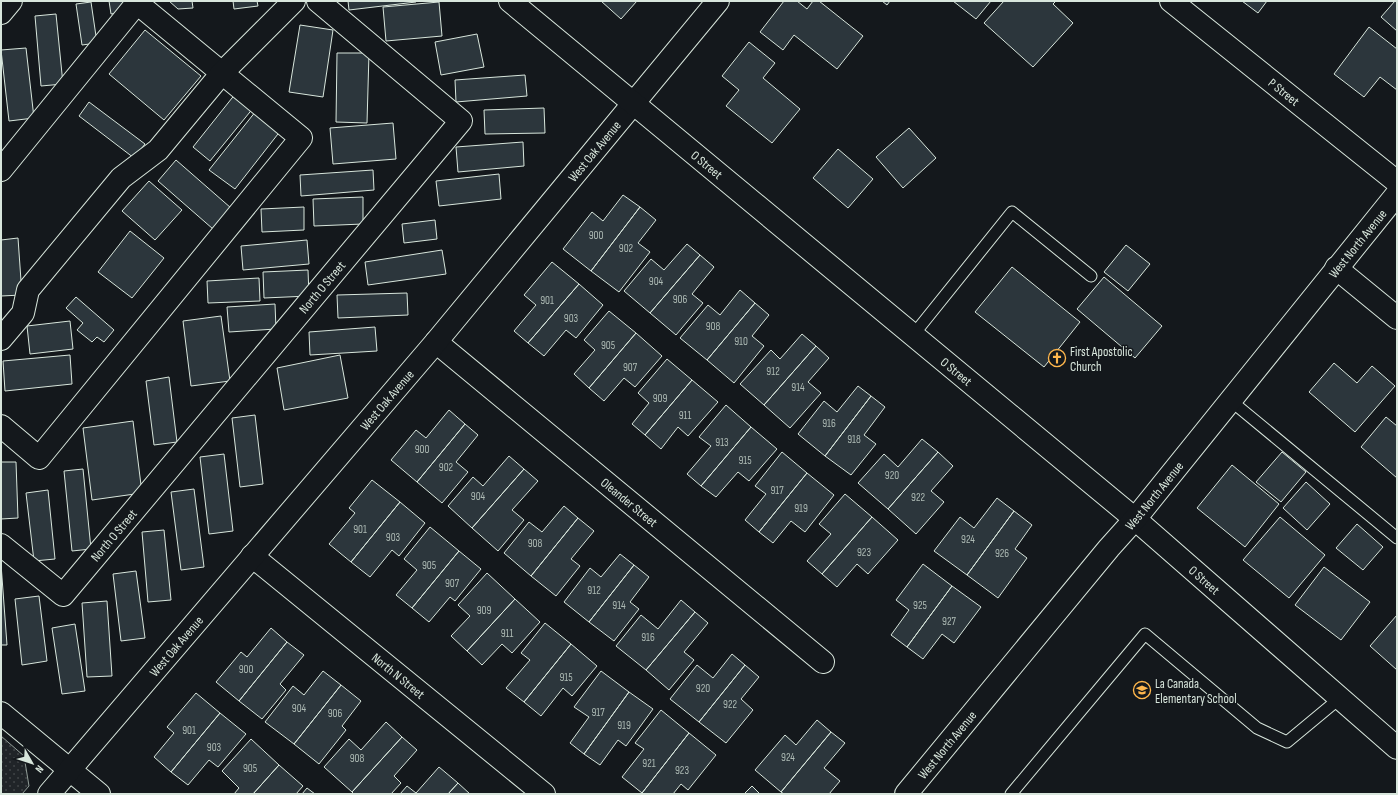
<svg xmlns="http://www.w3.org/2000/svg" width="1398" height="795" font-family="'Sofia Sans Condensed',sans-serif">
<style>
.grass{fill:url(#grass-dots);stroke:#939e99}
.building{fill:#2c363c;stroke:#d8e6dc}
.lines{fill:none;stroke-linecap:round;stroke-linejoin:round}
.lane-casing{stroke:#d8e6dc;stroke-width:13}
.street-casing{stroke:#d8e6dc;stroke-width:24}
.secondary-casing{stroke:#d8e6dc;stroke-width:24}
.lane{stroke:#14181c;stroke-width:11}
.street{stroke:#14181c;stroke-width:22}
.secondary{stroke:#14181c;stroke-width:22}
.labels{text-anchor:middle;stroke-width:3;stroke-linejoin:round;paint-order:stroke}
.number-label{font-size:11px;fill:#adbab4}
.street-label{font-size:13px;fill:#d8e6dc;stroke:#14181c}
.poi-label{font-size:13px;fill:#d8e6dc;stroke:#14181c;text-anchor:start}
</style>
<defs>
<pattern id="grass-dots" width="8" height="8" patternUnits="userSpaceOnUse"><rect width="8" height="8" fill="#202428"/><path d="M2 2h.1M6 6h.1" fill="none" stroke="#404447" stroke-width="1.8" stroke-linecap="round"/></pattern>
</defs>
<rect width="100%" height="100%" fill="#14181c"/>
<path class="grass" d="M1,736L24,756L29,786L22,794H1Z"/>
<path class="building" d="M109,1H124L125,12L111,14Z
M169,1H192L193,8L178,9Z
M233,1H257L258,6L234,9Z
M348,1H416V2L349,10Z
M601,1H637L621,19Z
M784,1H797L807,9L813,1H819L863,36L837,69L794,35L783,50L760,32Z
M882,1H890L887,5Z
M953,1H991L976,19Z
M1004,1H1056L1053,4L1073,23L1033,67L984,23Z
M1242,1H1267L1258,13Z
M1395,1H1397V31L1381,17Z
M91,2L97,43L82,45L76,4Z
M439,2L442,36L386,41L383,7Z
M56,14L63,84L41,86L35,16Z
M300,25L333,30L323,97L289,92Z
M1369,27L1397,49V90L1380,77L1364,97L1334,74Z
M145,30L201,76L164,120L109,74Z
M477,34L484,67L441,75L435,42Z
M749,42L775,63L763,78L800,109L772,143L726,106L739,90L722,76Z
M26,48L34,118L9,121L1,50Z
M337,53H369L367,123L336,122Z
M525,75L527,96L456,102L455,80Z
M236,93L254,107L210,161L193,147Z
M89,102L145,144L134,158L79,116Z
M260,106L285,125L235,189L209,170Z
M544,108L545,133L485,134L484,110Z
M393,123L396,159L333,164L330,128Z
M909,128L936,158L903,188L876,157Z
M523,142L524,166L458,172L456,147Z
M838,149L873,179L848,208L813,178Z
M176,160L231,208L213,229L158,181Z
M373,170L374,190L301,196L300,175Z
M499,174L501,199L439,206L436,181Z
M149,181L182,210L155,240L122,211Z
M623,195L640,207L591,271L563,249L592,212L603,221Z
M363,197V224L314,226L313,199Z
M304,207V230L262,232L261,209Z
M640,207L656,220L638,243L650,252L619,292L591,271Z
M435,220L437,239L404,243L402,224Z
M130,231L164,258L132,298L98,272Z
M18,238L22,295L1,296V240Z
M307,240L309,264L243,270L241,246Z
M687,244L700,255L650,313L624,291L651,259L664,270Z
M1126,245L1150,264L1128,291L1104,272Z
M442,250L446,274L368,285L365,262Z
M700,255L714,267L692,294L703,303L676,335L650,313Z
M552,262L579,284L528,343L514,331L536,305L524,295Z
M1012,267L1080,322L1044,367L975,312Z
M308,270L309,296L264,298L263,272Z
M1104,277L1162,326L1135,358L1077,309Z
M259,278L260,301L208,303L207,281Z
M579,284L603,305L576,338L566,330L544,356L528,343Z
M740,290L755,303L707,360L680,338L708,305L720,315Z
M407,293L408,315L338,318L337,295Z
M76,297L114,330L104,342L97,337L92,342L77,330L83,323L66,308Z
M755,303L769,315L752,336L764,346L734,383L707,360Z
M275,304L276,329L229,332L227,307Z
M609,311L636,333L589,388L574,374L595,350L584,340Z
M221,316L230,381L191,386L183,321Z
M70,321L73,349L30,354L27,326Z
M375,327L377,351L310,355L309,332Z
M636,333L662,356L635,387L624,378L604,401L589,388Z
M802,334L816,346L764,405L740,384L771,350L780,359Z
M816,346L829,358L808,382L821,393L790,428L764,405Z
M70,355L72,384L5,391L3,361Z
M340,355L348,398L284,410L277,368Z
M667,359L692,380L645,435L632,424L649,403L638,393Z
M1334,363L1357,383L1372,366L1395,386L1355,432L1309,392Z
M169,377L177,442L154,445L146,381Z
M692,380L718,402L688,436L678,427L661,449L645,435Z
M858,386L871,396L825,456L798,434L824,401L837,412Z
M871,396L885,407L864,435L876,444L851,475L825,456Z
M726,405L751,427L701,486L687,474L711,446L699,437Z
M449,410L465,424L417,482L391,460L416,430L426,438Z
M255,415L263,484L240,487L232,418Z
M1386,417L1397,426V478L1361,447Z
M133,421L142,493L92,500L83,428Z
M465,424L478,435L456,462L468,472L442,503L417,482Z
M751,427L777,449L749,481L738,472L716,497L701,486Z
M922,439L938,452L888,509L858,483L884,454L898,467Z
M782,452L807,473L759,532L745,520L766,494L755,486Z
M938,452L953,466L931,491L944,502L916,534L888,509Z
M1282,452L1306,472L1281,502L1256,482Z
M224,454L233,531L209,534L200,457Z
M509,456L524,469L472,528L448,506L473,477L483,486Z
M1,462H16L18,518L1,519Z
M1232,465L1279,504L1245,547L1197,508Z
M83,469L91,549L72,551L64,471Z
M524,469L538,481L512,510L524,520L498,551L472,528Z
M807,473L834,495L805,532L791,521L773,543L759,532Z
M372,480L400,502L351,562L329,544L355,513L349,508Z
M1306,482L1330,504L1307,530L1283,508Z
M194,489L204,567L181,570L171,492Z
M48,490L55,559L34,561L26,493Z
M845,494L872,517L822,574L807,561L831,534L819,524Z
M997,498L1014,511L967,575L934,551L960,517L974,528Z
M400,502L425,523L399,556L392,550L370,577L351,562Z
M564,506L578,518L531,576L504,553L529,522L542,532Z
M1014,511L1032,525L1015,549L1027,558L998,598L967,575Z
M872,517L898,540L868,574L857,564L837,587L822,574Z
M1280,517L1325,555L1289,598L1243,560Z
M578,518L594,531L571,559L580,566L556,596L531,576Z
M1357,524L1383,547L1363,570L1336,548Z
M430,527L459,551L412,608L396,595L417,570L404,559Z
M164,530L171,600L148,602L142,532Z
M459,551L481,569L455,601L450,597L429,622L412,608Z
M620,554L634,565L589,622L564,602L590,568L601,577Z
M1,564L7,645H1Z
M923,564L952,586L907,647L891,635L909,610L896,600Z
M634,565L649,577L630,602L639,609L614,641L589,622Z
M1324,567L1370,602L1341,640L1295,605Z
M136,571L145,638L121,641L113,574Z
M487,573L515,599L467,651L451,636L470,616L458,605Z
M952,586L981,607L954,643L942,634L923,659L907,647Z
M39,596L47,661L22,665L15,599Z
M515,599L540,622L512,653L502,644L482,665L467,651Z
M681,600L695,612L646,670L616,646L641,615L658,629Z
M107,601L112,676L87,677L82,603Z
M695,612L708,623L684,652L694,660L669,690L646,670Z
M1397,615V670L1370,646Z
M545,623L571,644L524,702L506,688L530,660L521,653Z
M75,624L85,691L62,694L52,628Z
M271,628L287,642L239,701L216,682L241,652L247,657Z
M287,642L304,655L280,684L286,690L262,719L239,701Z
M571,644L597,666L572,696L563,688L541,716L524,702Z
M732,654L745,665L699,722L670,699L697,665L713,678Z
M745,665L759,677L741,699L753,710L726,743L699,722Z
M323,671L341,685L294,744L265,722L293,686L304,695Z
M601,671L629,692L584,754L570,743L589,717L574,707Z
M341,685L361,701L342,726L346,730L319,764L294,744Z
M629,692L653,709L626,746L618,740L600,765L584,754Z
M196,693L220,713L171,772L154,757L174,733L167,727Z
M661,710L689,733L642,793L622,777L644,749L635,743Z
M220,713L246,734L218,767L209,760L188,785L171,772Z
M817,720L831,732L781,792L755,770L785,735L796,745Z
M386,722L402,737L352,792L324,767L349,739L361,750Z
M831,732L845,743L824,768L840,781L829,794H784L781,792Z
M689,733L716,755L688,790L681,784L673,794H643L642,793Z
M402,737L417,750L394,776L401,783L391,794H354L352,792Z
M251,739L279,765L253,794H234L239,788L222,771Z
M279,765L303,786L296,794H253Z
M439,767L458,783L448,794H400L407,786L416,793Z
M458,783L470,794H448Z
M752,786L760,794H744Z
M307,788L315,794H302Z"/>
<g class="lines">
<g class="lane-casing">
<path id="lane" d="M914,334L1012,212L1091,276
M1230,400L1397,538
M1011,794L1145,634L1257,728L1287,742L1340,698"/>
</g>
<g class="street-casing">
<g id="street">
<path id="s1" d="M1171,1L1397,182"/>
<path d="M1,13L11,1"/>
<path d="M1,170L137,3L301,138L39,458L1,426"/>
<path d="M1336,268L1397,318"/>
<path d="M1,339L23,313L28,290L121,178L158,150L222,73L294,1"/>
<path id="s2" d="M436,342L823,662"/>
<path id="s3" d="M1,545L63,595L461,121L318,1"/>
<path id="s4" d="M252,556L544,794"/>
<path d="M1,713L99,794"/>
<path id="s5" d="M49,794L436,342L718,1"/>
</g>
</g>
<g class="secondary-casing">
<g id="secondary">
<path id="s6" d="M510,1L1135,519L1397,748"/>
<path id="s7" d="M906,794L1109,548L1135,519L1397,194"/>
</g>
</g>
<use href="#lane" class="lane"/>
<use href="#street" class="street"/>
<use href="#secondary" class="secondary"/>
</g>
<defs>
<g id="church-ring" transform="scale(0.9)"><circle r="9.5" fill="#14181c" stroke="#ffb74d" stroke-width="1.5"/><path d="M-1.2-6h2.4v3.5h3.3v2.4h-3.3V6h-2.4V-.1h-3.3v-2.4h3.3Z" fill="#ffb74d"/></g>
<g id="school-ring" transform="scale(0.9)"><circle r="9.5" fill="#14181c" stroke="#ffb74d" stroke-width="1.5"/><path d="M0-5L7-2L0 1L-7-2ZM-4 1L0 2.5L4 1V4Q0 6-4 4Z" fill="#ffb74d"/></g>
</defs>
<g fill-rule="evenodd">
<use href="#church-ring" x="1057" y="358"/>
<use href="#school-ring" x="1142" y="690"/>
</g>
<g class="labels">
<g class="number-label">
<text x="596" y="239">900</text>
<text x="626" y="252">902</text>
<text x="656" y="285">904</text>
<text x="680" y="303">906</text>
<text x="547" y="304">901</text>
<text x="571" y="322">903</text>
<text x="713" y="330">908</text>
<text x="741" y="345">910</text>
<text x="608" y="349">905</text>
<text x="630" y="371">907</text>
<text x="773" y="375">912</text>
<text x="798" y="391">914</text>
<text x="660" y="402">909</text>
<text x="685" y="419">911</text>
<text x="829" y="427">916</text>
<text x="854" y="443">918</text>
<text x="722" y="446">913</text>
<text x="422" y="453">900</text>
<text x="745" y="464">915</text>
<text x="446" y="471">902</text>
<text x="892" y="479">920</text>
<text x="777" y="494">917</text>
<text x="478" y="500">904</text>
<text x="918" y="501">922</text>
<text x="801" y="512">919</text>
<text x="360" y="533">901</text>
<text x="393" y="541">903</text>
<text x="968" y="543">924</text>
<text x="535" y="547">908</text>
<text x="864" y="556">923</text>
<text x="1002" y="557">926</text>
<text x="429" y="569">905</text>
<text x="452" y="587">907</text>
<text x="594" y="594">912</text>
<text x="619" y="609">914</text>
<text x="920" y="609">925</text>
<text x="484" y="614">909</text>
<text x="949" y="625">927</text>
<text x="507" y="637">911</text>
<text x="648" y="641">916</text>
<text x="246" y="673">900</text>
<text x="566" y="681">915</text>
<text x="703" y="692">920</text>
<text x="730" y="708">922</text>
<text x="299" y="712">904</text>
<text x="598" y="716">917</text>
<text x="335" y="717">906</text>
<text x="624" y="729">919</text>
<text x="189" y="734">901</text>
<text x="214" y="751">903</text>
<text x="788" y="761">924</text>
<text x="357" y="762">908</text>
<text x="649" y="767">921</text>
<text x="250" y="772">905</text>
<text x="682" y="774">923</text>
</g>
<g class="street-label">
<text dy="5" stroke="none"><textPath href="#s1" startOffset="145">P Street</textPath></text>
<text dy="5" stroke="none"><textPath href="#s5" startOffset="843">West Oak Avenue</textPath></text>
<text dy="5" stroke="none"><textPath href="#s6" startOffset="256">O Street</textPath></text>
<text dy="5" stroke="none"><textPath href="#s7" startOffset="712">West North Avenue</textPath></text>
<text dy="5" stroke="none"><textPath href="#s3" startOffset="482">North O Street</textPath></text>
<text dy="5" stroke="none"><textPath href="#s6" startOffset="580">O Street</textPath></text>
<text dy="5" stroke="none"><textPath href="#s5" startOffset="519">West Oak Avenue</textPath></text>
<text dy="5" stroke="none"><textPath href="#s7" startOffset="388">West North Avenue</textPath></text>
<text dy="5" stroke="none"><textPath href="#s2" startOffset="251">Oleander Street</textPath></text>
<text dy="5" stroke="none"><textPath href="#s3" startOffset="158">North O Street</textPath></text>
<text dy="5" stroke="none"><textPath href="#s6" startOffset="904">O Street</textPath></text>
<text dy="5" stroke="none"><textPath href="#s5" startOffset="195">West Oak Avenue</textPath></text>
<text dy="5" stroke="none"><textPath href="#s4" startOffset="189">North N Street</textPath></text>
<text dy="5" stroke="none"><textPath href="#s7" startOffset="64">West North Avenue</textPath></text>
</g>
<g class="poi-label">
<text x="1070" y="356">First Apostolic<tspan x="1070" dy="15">Church</tspan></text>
<text x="1155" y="688">La Canada<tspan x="1155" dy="15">Elementary School</tspan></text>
</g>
</g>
<rect width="1398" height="795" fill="none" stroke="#d8e6dc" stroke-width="4"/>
<g transform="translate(32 763) rotate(129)" stroke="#14181c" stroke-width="3" paint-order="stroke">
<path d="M0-3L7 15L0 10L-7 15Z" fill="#d8e6dc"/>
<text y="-6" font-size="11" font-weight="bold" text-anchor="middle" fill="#d8e6dc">N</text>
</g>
</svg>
